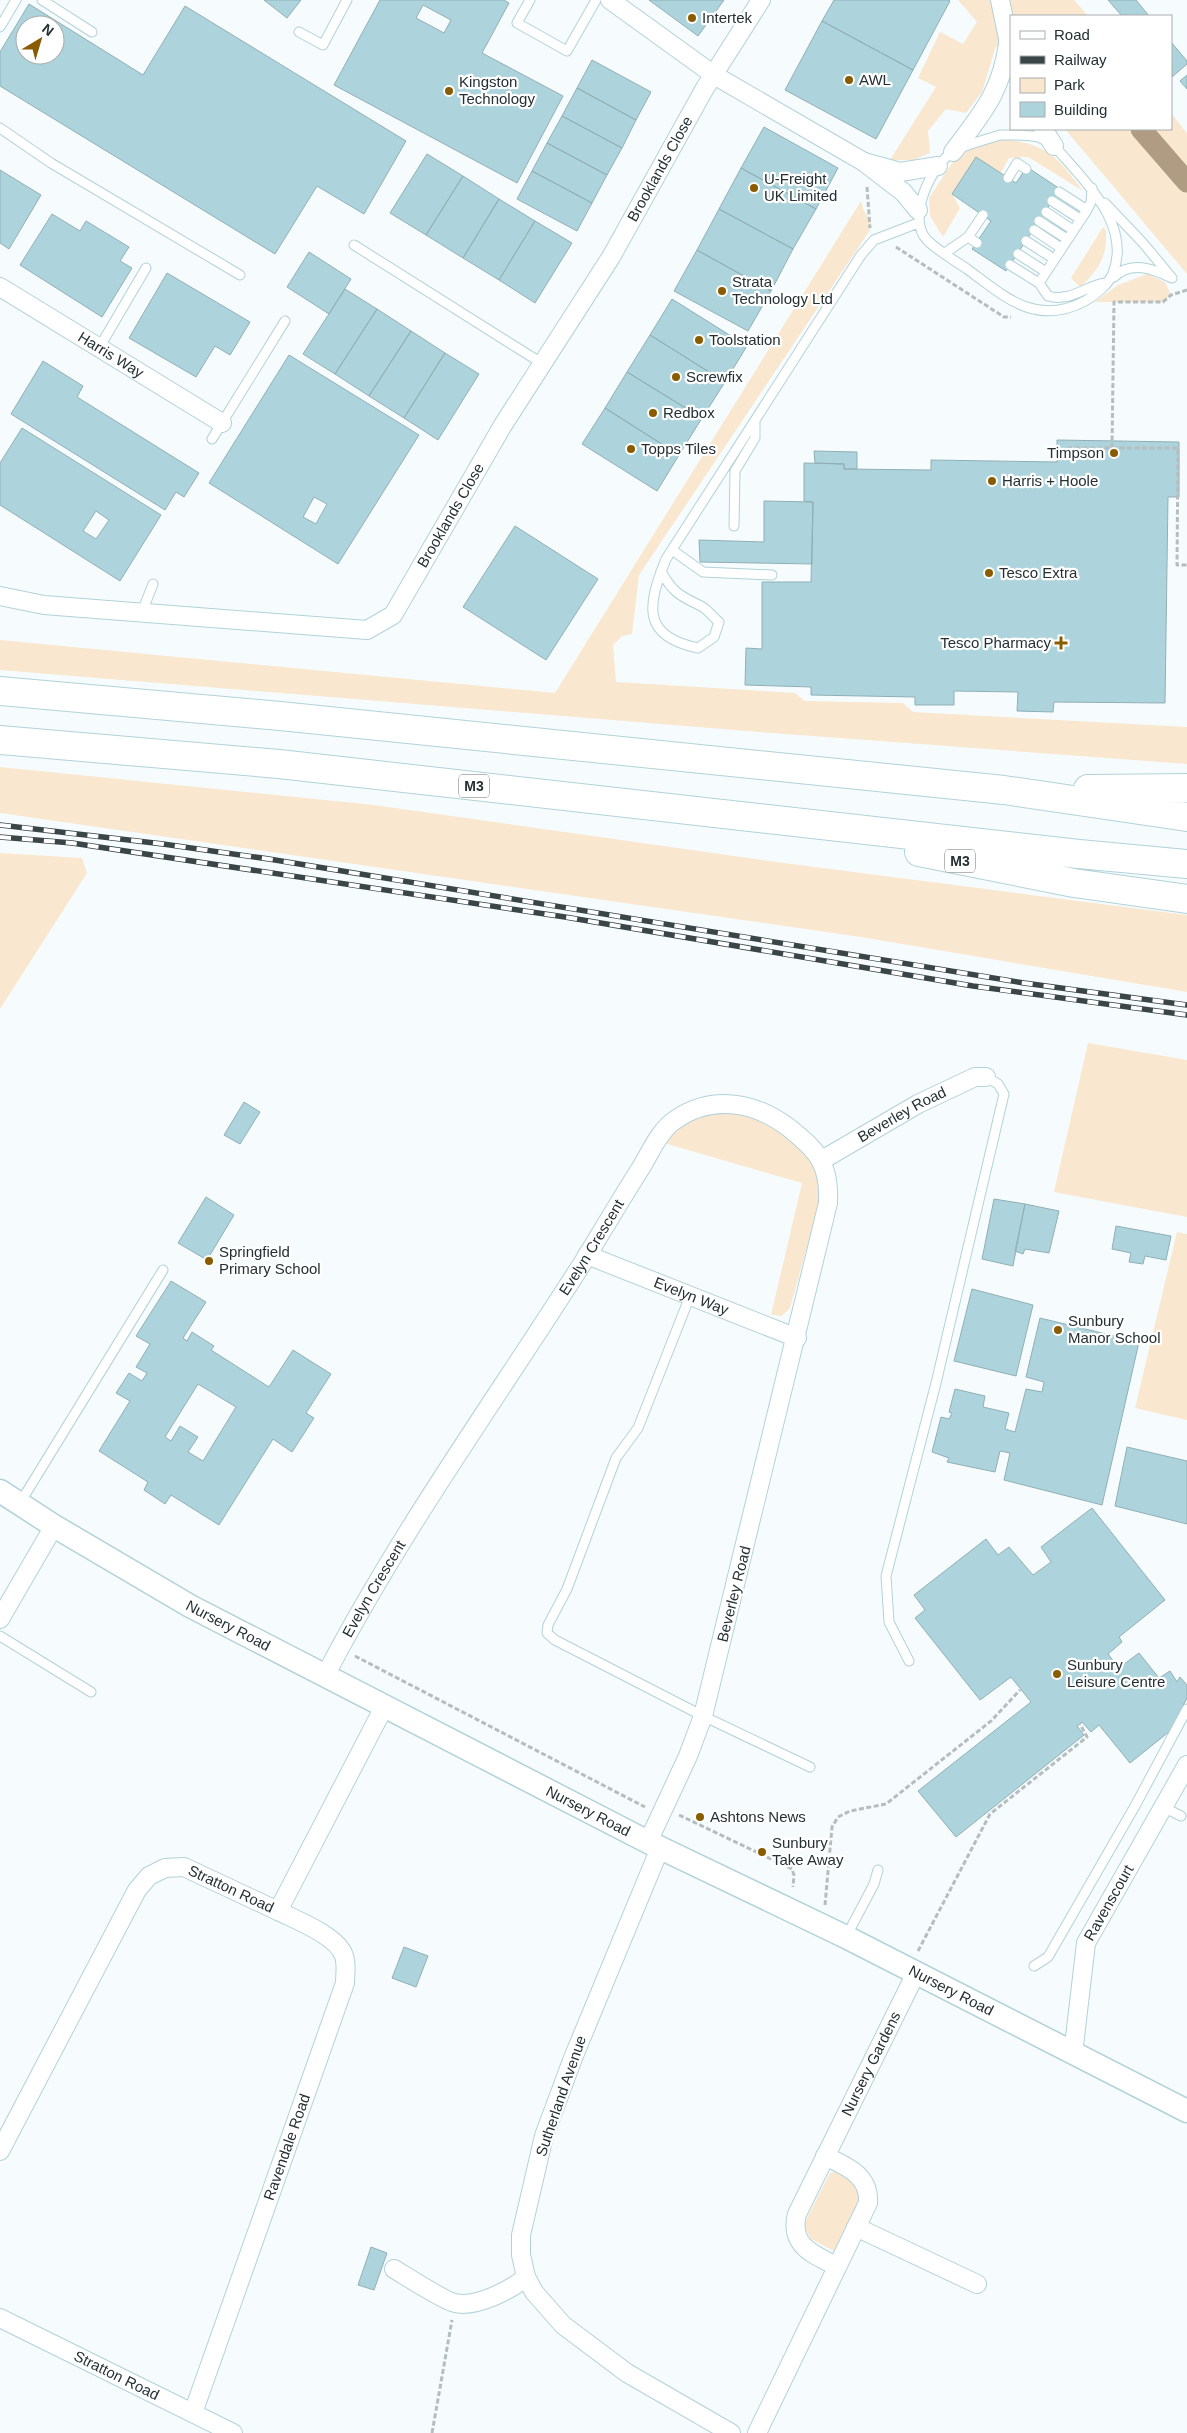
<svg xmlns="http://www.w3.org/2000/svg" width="1187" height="2433" font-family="Arial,sans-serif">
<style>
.green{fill:#f9e7cf}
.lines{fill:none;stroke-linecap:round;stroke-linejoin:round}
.canal{stroke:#af9c83;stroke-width:21}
.building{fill:#add4dc;stroke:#90afb5;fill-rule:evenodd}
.service-casing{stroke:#b2d2d9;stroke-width:11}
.minor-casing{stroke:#b2d2d9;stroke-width:20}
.tertiary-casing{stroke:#b2d2d9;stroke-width:25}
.motorway-casing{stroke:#b2d2d9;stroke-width:30}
.path{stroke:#b5bdbf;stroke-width:3;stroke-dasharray:5 2.5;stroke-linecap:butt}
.service{stroke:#fff;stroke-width:9}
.minor{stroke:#fff;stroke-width:18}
.tertiary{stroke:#fff;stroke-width:22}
.motorway{stroke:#fff;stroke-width:28}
.rail-casing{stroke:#3a4548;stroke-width:5.5}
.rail{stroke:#fff;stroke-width:4;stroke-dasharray:11;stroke-linecap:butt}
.poi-dot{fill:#8a5c01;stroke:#fff;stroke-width:2}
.labels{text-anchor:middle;stroke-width:4.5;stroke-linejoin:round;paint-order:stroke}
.shield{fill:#fff;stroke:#666e70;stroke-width:1}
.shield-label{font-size:14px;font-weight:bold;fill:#243033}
.poi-label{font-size:15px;fill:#243033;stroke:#fff;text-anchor:start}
.street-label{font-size:15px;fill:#243033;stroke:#fff}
</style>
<rect width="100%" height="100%" fill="#f6fcfe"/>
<path class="green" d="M958,0H1074L1088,16H1011V63L996,46L982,92L966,113L946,109L928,131L930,153L913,160H890L936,87L918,78L940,32L963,44L977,22Z
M1171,113L1187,133V274L1065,129H1171Z
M1007,139C1051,147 1057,157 1083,191L1028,157L1009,158L1001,173L976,157L952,194L960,208L943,237L930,216L929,198L956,157L981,144Z
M861,201L864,211L871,221L870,230L639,575L632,634L622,636L613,645L616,682L795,693L805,701L903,703L913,712L1187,727V764L759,732L0,670V640L555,693Z
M1103,227L1106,230C1108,255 1099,270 1080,287L1071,278Z
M1147,274L1165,282L1171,295L1163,302H1095L1118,285Z
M0,767L374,805L784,863L1187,915V992L861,937L0,813Z
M0,853L82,858L87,873L0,1009Z
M1088,1043L1187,1060V1217L1054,1192Z
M746,1106L822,1160L820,1200L790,1308L782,1316L771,1315L802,1183L657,1141L672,1121Z
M1177,1232L1187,1234V1420L1135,1408Z
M837,2171L849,2173L862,2195L834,2251L811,2239L803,2226L830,2173Z"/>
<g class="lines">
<path class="canal" d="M1141,129L1187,182"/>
</g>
<path class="building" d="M264,0H301L287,18Z
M380,0H504L509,3L482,53L563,96L517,183L334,85ZM423,5L451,20L444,33L416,18Z
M649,0H724L698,36Z
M834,0H949L950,1L913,70L822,21Z
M1108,0H1136L1149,16H1122Z
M29,4L143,75L185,6L406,141L364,214L317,186L275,254L0,86V52ZM25,25H55V55H25Z
M822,21L913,70L876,139L785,90Z
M1171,42L1187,61V64L1172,77Z
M592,60L651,92L636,120L577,88Z
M1187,75V89L1180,81Z
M577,88L636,120L622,148L562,116Z
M562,116L622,148L607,175L547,143Z
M764,127L838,168L816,209L741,168Z
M547,143L607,175L592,203L532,171Z
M427,154L463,176L426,235L390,213Z
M976,157L1016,183L1027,167L1060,189L1006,271L972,249L991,221L952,194Z
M741,168L816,209L793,249L719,209Z
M0,170L41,195L9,249L0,243Z
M532,171L592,203L577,231L517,199Z
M463,176L499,199L463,258L426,235Z
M499,199L535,221L499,280L463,258Z
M719,209L793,249L771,291L697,250Z
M52,214L80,231L86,221L129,247L120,261L132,268L102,317L20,265Z
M535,221L572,243L535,303L499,280Z
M697,250L771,291L748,331L674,291Z
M309,252L351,279L329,314L287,287Z
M167,273L250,322L230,355L215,346L196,377L129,338Z
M345,289L377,309L335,374L303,354Z
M672,299L747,346L725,382L650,335Z
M377,309L411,331L369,396L335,374Z
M411,331L445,353L404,418L369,396Z
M650,335L725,382L702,418L627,372Z
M445,353L479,374L438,440L404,418Z
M289,355L419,435L338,564L209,483ZM314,497L327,504L316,524L303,517Z
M43,361L83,386L77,397L199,473L184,497L176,492L165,510L11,414Z
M627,372L702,418L679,455L605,408Z
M605,408L679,455L657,491L582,444Z
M22,428L161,515L120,581L0,505V463ZM96,511L109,520L96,539L83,531Z
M1057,440L1179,442V497H1168L1165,703L1054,702L1053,712L1017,711L1018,692L954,691V705H915V697L811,695V687L745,685L746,648L762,649V582H811L813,502L804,501V463L844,464V469L931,470V460L1057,462Z
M814,451L857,452V469H844V464L815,463Z
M764,501L813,502L812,564L700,562L699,540L764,542Z
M515,526L598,579L546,660L463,607Z
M244,1102L260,1112L240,1144L224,1135Z
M206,1197L234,1215L207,1260L178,1243Z
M994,1199L1025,1204L1013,1266L982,1259Z
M1025,1204L1059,1211L1049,1253L1025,1249L1023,1254L1015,1251Z
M1116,1226L1171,1236L1166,1260L1145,1256L1143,1264L1129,1262L1131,1253L1112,1249Z
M171,1281L206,1302L183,1338L187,1341L192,1332L214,1346L211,1350L269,1387L293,1350L331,1374L306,1413L314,1418L292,1452L273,1439L219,1525L171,1495L165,1504L144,1490L148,1482L99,1451L130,1401L116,1393L129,1373L142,1381L147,1373L136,1367L150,1344L136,1336ZM198,1384L236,1407L203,1461L188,1452L198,1437L180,1426L171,1441L165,1437Z
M972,1289L1033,1305L1016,1376L954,1361Z
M1040,1318L1139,1342L1102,1505L1004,1480L1010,1453L1000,1451L995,1472L947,1462L949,1458L932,1452L941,1417L949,1419L952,1413L949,1412L955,1389L985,1396L983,1407L1009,1413L1005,1429L1015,1432L1026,1389L1042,1392L1044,1382L1026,1377Z
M1127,1447L1187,1461V1524L1115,1506Z
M1092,1508L1165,1600L1119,1637L1122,1642L1108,1654L1119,1668L1139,1653L1159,1678L1170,1671L1177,1682L1180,1677L1187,1685V1698L1170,1731L1130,1763L1099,1725L1091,1732L1082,1722L1077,1726L1084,1735L956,1837L918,1791L1031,1702L1011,1677L980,1700L915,1618L925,1610L914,1595L986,1539L998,1555L1009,1547L1033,1575L1051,1562L1041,1547Z
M404,1947L428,1956L416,1987L392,1978Z
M371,2247L387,2253L374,2290L358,2285Z"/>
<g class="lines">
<g class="service-casing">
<path id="service" d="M42,0L92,32
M530,0L517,23L567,51L596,0
M0,27L16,0
M299,32L323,45L347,0
M0,128L51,163L240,275
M1000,135C1012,135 1026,134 1038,137C1053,142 1062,155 1072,166C1097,194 1129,232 1113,273C1109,284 1096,295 1085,301C1036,327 1005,297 967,269C954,260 938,251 927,240C906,218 931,165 954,151C967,144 985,140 1000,135Z
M1008,178L1017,163L1026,169
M1059,192L1087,210
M1052,201L1080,219
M1105,203L1143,243L1172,278C1153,269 1131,260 1114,277
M1046,212L1073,230
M1039,221L1067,239
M1034,230L1061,248
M968,237L983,215
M1026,241L1054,259
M354,245L543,364
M945,253L968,237L977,243
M1018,254L1046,272
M1010,265L1039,283L1048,296C1071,302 1083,287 1105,283
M1039,283L1087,210L1091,202L1092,188
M99,348L146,268
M212,439L285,321
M734,526L735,471L755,438V421
M672,550L703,572L772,575
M661,571C672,592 680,596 701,606C707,609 713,617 719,622L714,637L698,648C640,636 648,604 666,559L861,255L874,240L918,223
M142,612L153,584
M690,1296L638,1428L616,1458L567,1589L548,1625L547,1633L555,1640L703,1716L810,1767
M20,1503L163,1270
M0,1636L91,1692
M909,1661L889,1622L886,1576L936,1383L1004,1094L998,1084L986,1077
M1163,1807L1181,1816
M846,1937L874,1884L878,1870
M1034,1966L1048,1957L1135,1806L1187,1709"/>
</g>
<g class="minor-casing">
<g id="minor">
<path d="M610,0L714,75L864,162"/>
<path d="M1000,0L1011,53"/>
<path d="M1043,129L1054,146"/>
<path d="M953,152C982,113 1001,93 1008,44"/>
<path d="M918,210L903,192L864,162L900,172L938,166"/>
<path id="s1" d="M0,287L222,423"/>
<path id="s2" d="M0,596L44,605L367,630L393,615L503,425L611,257L705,88L761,0"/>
<path id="s3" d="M822,1160L918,1104L975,1077H986"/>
<path id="s4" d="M587,1255L797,1338"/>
<path d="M0,1619L54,1526"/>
<path id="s5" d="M325,1676C401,1530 499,1395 587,1256C605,1226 623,1196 642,1166C651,1151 660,1130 675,1120C711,1095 753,1101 788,1127C818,1151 830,1164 828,1203L703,1716L688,1756L648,1842"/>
<path d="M660,1848L573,2058L544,2136L521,2235V2255L526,2277L534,2292L563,2325L627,2373L731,2433"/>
<path id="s6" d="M1073,2054L1086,1943L1187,1765"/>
<path id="s7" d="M0,2151L137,1890L149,1876L165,1868L184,1867L278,1911L384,1707"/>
<path d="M856,2227L977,2284"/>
<path id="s8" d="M836,2266C813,2254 789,2246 797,2214L916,1973"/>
<path d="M394,2269C406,2276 444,2301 455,2303C476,2308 511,2290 526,2277"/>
<path id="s9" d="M0,2318L233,2433"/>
<path id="s10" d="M193,2413L345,1983C345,1974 347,1965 344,1956C338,1936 296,1920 278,1911"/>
<path d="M757,2433L868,2203C870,2175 846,2166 825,2156"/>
</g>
</g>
<g class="tertiary-casing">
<g id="tertiary">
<path id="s11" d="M0,1491L54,1526L190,1606L648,1842L846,1937L1187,2111"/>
</g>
</g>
<g class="motorway-casing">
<path id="motorway" d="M0,691L280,716L1004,790L1187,817
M0,740L279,764L1079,854L1187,864
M1088,789L1187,788
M919,852L1074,883L1187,899"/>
</g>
<path class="path" d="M867,187L870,228
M896,247L1004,317H1011
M1067,448H1178L1177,565H1187
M1112,448L1114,302H1163L1171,295L1187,290
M355,1656L645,1807
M679,1815L792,1869L794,1875L793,1887
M825,1905L832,1827L838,1817L850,1811L886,1804L991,1721L1020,1690
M918,1951L990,1814L1087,1737L1080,1724
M432,2433L452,2320"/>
<use href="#service" class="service"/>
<use href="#minor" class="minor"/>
<use href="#tertiary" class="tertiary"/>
<use href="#motorway" class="motorway"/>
<g class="rail-casing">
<path id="rail" d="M0,825L163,844L269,859L1024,983L1187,1005
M0,837L72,843L565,917L973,986L1187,1015"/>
</g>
<use href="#rail" class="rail"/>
</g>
<g class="poi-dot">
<circle cx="692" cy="18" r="5"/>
<circle cx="849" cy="80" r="5"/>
<circle cx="449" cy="91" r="5"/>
<circle cx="754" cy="188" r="5"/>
<circle cx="722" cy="291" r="5"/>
<circle cx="699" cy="340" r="5"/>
<circle cx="676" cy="377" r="5"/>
<circle cx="653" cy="413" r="5"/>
<circle cx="631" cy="449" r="5"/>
<circle cx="1114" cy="453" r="5"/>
<circle cx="992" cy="481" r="5"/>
<circle cx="989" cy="573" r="5"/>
<path d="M1058.5 635.5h5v5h5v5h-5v5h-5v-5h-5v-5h5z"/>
<circle cx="209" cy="1261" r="5"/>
<circle cx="1058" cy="1330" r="5"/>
<circle cx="1057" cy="1674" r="5"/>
<circle cx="700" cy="1817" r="5"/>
<circle cx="762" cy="1852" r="5"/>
</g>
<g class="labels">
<g class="shield">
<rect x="459" y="774.5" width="30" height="23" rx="4"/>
<rect x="945" y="849.5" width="30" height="23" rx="4"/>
</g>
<g class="shield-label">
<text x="474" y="791">M3</text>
<text x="960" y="866">M3</text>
</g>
<g class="poi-label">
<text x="702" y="23">Intertek</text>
<text x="859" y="85">AWL</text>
<text x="459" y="87">Kingston<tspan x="459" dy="17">Technology</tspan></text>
<text x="764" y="184">U-Freight<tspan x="764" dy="17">UK Limited</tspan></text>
<text x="732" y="287">Strata<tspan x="732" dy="17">Technology Ltd</tspan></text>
<text x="709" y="345">Toolstation</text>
<text x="686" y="382">Screwfix</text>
<text x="663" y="418">Redbox</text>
<text x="641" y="454">Topps Tiles</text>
<text x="1104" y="458" text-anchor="end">Timpson</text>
<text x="1002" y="486">Harris + Hoole</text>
<text x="999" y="578">Tesco Extra</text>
<text x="1051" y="648" text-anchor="end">Tesco Pharmacy</text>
<text x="219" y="1257">Springfield<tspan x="219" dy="17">Primary School</tspan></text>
<text x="1068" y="1326">Sunbury<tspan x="1068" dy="17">Manor School</tspan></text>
<text x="1067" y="1670">Sunbury<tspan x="1067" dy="17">Leisure Centre</tspan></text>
<text x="710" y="1822">Ashtons News</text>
<text x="772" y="1848">Sunbury<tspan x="772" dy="17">Take Away</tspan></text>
</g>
<g class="street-label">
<text dy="5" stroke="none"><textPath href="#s2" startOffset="919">Brooklands Close</textPath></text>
<text dy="5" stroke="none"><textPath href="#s1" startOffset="130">Harris Way</textPath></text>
<text dy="5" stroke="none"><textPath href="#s2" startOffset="514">Brooklands Close</textPath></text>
<text dy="5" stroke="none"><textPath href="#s3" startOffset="92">Beverley Road</textPath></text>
<text dy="5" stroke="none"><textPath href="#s5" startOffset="505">Evelyn Crescent</textPath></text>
<text dy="5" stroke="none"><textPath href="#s4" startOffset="112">Evelyn Way</textPath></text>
<text dy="5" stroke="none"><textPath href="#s5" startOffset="100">Evelyn Crescent</textPath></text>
<text transform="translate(734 1594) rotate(-76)" y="5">Beverley Road</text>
<text dy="5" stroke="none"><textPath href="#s11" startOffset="265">Nursery Road</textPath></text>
<text dy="5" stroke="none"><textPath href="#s11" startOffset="670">Nursery Road</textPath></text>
<text dy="5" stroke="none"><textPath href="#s7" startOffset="402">Stratton Road</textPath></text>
<text dy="5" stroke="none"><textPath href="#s6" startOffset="158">Ravenscourt</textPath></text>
<text dy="5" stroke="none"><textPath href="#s11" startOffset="1075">Nursery Road</textPath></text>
<text dy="5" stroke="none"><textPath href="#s8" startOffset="240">Nursery Gardens</textPath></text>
<text transform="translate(561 2096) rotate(-71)" y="5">Sutherland Avenue</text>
<text dy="5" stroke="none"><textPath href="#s10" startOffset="282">Ravendale Road</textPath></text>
<text dy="5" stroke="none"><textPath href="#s9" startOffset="130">Stratton Road</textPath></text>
</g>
</g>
<rect x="1010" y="15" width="162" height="115" fill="#ffffff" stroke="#a7acad"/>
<rect x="1020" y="31" width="25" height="8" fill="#ffffff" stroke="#a7acad"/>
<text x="1054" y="40" font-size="15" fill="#243033">Road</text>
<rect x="1020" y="56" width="25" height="8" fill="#3a4548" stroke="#a7acad"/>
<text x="1054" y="65" font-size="15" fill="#243033">Railway</text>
<rect x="1020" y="78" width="25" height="15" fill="#f9e7cf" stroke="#a7acad"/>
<text x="1054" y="90" font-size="15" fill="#243033">Park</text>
<rect x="1020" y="102" width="25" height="15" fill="#add4dc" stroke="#a7acad"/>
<text x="1054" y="115" font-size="15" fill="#243033">Building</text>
<g transform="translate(40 40) rotate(38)"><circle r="24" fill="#ffffff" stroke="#a7acad"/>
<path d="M0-4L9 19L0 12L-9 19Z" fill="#8a5c01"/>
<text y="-8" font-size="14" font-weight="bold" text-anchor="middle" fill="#243033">N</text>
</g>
</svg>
